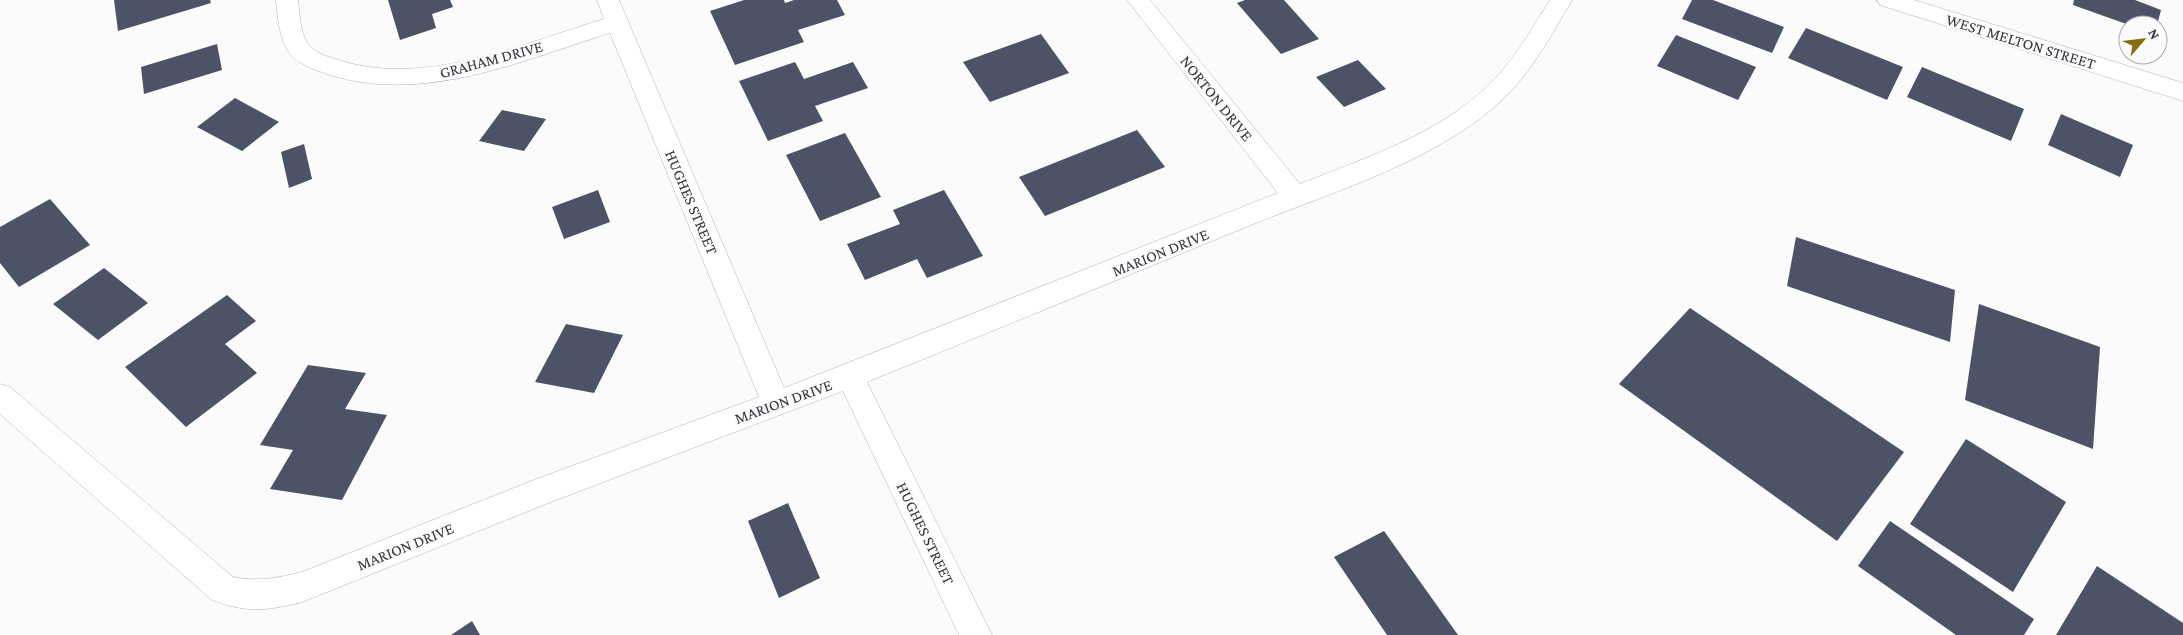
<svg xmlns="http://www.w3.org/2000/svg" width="2183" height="635" font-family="'Crimson Pro',serif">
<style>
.building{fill:#4c5366}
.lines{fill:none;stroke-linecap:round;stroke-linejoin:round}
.minor-casing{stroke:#aab2c8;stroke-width:1}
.minor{fill:#fff;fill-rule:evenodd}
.labels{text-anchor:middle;stroke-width:5;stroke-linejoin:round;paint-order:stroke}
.street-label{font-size:16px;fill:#33363f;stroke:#fbfbfb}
</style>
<rect width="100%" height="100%" fill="#fbfbfb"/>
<path class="building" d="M114,0H210L211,3L118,31Z
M388,0H450L453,7L432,14L436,28L400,40Z
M744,0H784L785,3L794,0H837L845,15L798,30L804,42L735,65L710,11Z
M1245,0H1284L1319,39L1281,54L1237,3Z
M1692,0H1713L1784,27L1772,53L1682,19Z
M2074,0H2135L2161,10L2157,25H2129L2073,5Z
M1806,28L1903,67L1887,100L1788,58Z
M1041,34L1069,73L990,102L963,62Z
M1676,35L1756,67L1738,100L1657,66Z
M217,44L222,70L144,94L141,67Z
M1358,60L1386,89L1344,107L1316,77Z
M795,62L804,79L853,62L868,88L815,106L823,121L768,141L739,81Z
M1922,67L2024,109L2011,141L1907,97Z
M235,98L279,122L242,151L197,127Z
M502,110L546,119L524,151L479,141Z
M2061,114L2133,145L2120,177L2048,145Z
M1137,130L1165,167L1045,216L1019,177Z
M845,133L881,197L820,221L786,155Z
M304,144L312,179L289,188L281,152Z
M598,190L610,222L564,239L552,207Z
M944,190L983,256L927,278L917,259L865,280L847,244L900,224L893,210Z
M50,199L90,245L19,287L0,263V227Z
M1796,237L1955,290L1950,342L1787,286Z
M104,268L148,303L98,340L53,304Z
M227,295L256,321L225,344L257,373L186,427L125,367Z
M1979,304L2100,347L2093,449L1965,400Z
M1690,308L1904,452L1837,541L1619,384Z
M566,324L623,335L594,393L535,382Z
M308,365L366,373L345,409L387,415L342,500L270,489L293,450L260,445Z
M1966,439L2066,502L2013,592L1910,524Z
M788,503L820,578L779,598L748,521Z
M1890,521L2034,619L2024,635H1956L1858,566Z
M1384,531L1458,635H1387L1334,557Z
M2097,566L2183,623V635H2056Z
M472,621L480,635H451Z"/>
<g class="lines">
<g class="minor-casing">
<path id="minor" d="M276,0H298C300,13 300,33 308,44C316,54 331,58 342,61C426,87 524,43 604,19L597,0H619L784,388L1278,193L1127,0H1150L1300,184C1370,156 1450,131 1501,72C1520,50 1534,25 1550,0H1572C1549,39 1528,79 1492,109C1428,163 1333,192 1256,223C1127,276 997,329 867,382L992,635H959L843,391L556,500L302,602C267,611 246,613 212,600L0,414V384L10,387L233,577C257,582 279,578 302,572L534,480L759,397L610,33C520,61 425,104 330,75C317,70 300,66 290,54C279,38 278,19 276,0Z
M1877,0H1914L2183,83V101L1880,5Z"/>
</g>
<use href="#minor" class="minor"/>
</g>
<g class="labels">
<g class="street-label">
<text transform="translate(2021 41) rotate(17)" y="6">WEST MELTON STREET</text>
<text transform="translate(491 59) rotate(-15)" y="6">GRAHAM DRIVE</text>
<text transform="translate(1217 98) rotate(51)" y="6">NORTON DRIVE</text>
<text transform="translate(692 202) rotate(67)" y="6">HUGHES STREET</text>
<text transform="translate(1160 252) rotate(-22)" y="6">MARION DRIVE</text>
<text transform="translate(783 401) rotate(-20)" y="6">MARION DRIVE</text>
<text transform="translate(926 533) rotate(64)" y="6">HUGHES STREET</text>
<text transform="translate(405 546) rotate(-22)" y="6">MARION DRIVE</text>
</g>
</g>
<g transform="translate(2143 40) rotate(62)"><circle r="24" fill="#fbfbfb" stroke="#abacb0"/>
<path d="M0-4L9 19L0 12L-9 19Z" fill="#896d0d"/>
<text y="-8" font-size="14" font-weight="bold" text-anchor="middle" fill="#33363f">N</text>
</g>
</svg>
